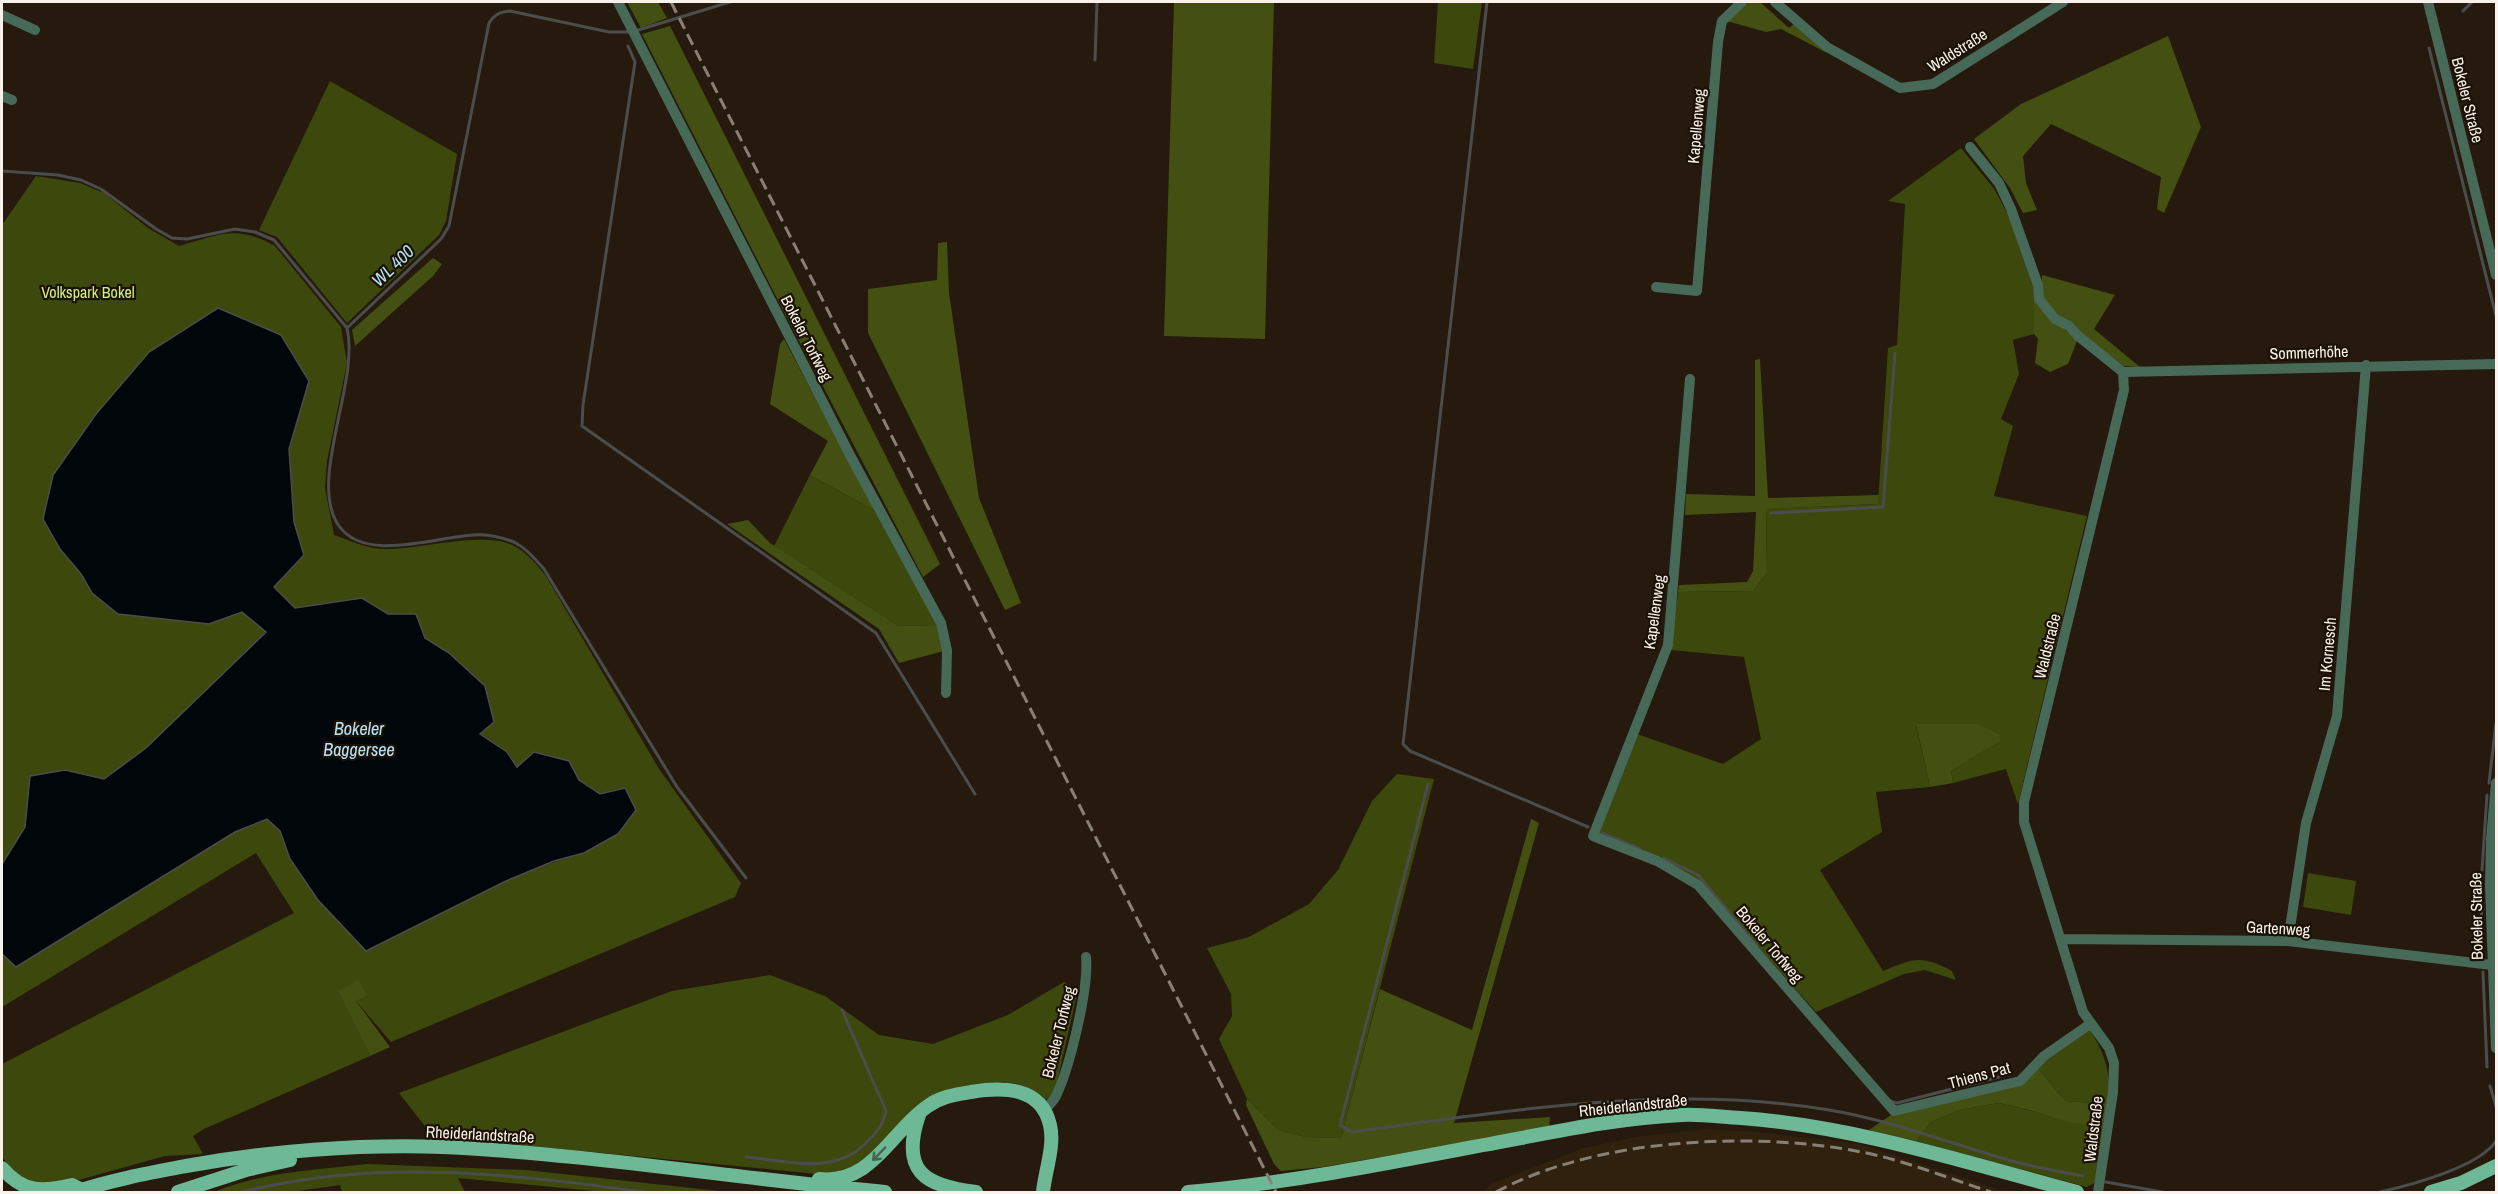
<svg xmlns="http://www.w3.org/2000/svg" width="2498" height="1194" font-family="'Archivo Narrow',sans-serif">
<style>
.built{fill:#30210e}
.green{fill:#3c480c}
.forest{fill:#435011}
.water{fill:#00060a;stroke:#4b4d4d;stroke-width:1.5}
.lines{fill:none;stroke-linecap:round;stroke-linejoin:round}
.stream{stroke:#4b4d4d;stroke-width:3}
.minor{stroke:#476958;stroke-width:10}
.major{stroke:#6db895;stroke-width:14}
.rail{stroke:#898075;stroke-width:3;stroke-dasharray:12 6;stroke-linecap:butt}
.oneway{stroke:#44644d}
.labels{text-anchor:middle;stroke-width:4.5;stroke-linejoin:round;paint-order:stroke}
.street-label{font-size:16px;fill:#faf2ea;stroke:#1b1105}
.park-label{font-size:16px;fill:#d2ed80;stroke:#1b1105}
.water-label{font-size:18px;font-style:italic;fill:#b8e4fb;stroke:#1b1105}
</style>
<rect width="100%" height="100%" fill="#251a0d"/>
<path class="built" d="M1704,1129L1760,1132L1859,1144L2006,1192H1483L1493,1183L1583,1148L1636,1137Z"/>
<path class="green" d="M1438,2H1482L1473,69L1434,63Z
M330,81L457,154L446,221L439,235L347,323L277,237L259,230Z
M1961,148L1995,190L2011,221L2034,285V334L2013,340L2019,374L2001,419L2013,426L1994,496L2087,516L2018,804L2006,769L1953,783L1951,771L2001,741L1916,725L1930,787L1876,792L1882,832L1820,870L1883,971C1915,958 1921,955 1952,971L1956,980L1925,970L1904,974L1816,1012L1701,883L1597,834L1637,734L1723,764L1761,739L1744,657L1671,650L1678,592L1753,591L1767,573L1766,509L1878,504L1888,348L1897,345L1905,204L1888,201Z
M36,176L80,183L104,193L148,228L179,246C219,235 236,224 275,246L341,327L347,363L327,461L325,488L334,535C349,540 368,549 384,549C419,550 487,529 516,547C528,554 537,565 546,576L659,769L741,883L735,897L391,1042L355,1000L338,991L370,1056L204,1129L193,1136L203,1154L165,1156L57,1186L31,1183L18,1176L2,1157V1064L294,913L256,853L2,1007V954L17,966L235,832L267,819L280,831L290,859L318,900L367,951C437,915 507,873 585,853L600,794L579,780L518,767L507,752L480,733L449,653L425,638L416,614L388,615L362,598L295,608L273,587L304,555L294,522L289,449L309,381L60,549L81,574L92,593L209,624L242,611L266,631L146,748L104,780L65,770L31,776L25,827L2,864V225Z
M810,475L875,511L937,625L899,626L774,546Z
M1397,774L1434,779L1341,1138L1306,1137L1278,1130L1247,1099L1219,1039L1232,1016L1231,994L1207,948L1249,937L1309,904L1338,870L1372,801Z
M2308,873L2356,881L2351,915L2303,907Z
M770,975L825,996L879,1035L933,1044L1008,1015L1064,982L1078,990L1056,1087L1050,1097L1043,1101L1029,1089L1017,1084L1003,1082L941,1092L859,1166L827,1175L511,1144L435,1139L399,1093L672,991Z
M2089,1028C2106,1056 2111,1071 2108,1104L2065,1101L2037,1067Z
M1999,1103C2035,1111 2069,1122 2105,1127L2096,1182L2087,1187L1916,1141L1931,1122L1959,1110Z
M367,1164L526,1170L728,1192H605L458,1178L465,1192H342L340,1185L290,1192H214C261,1172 316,1170 367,1164Z"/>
<path class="forest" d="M627,2H658L667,18L641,28Z
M1174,2H1274L1265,339L1164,336Z
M1749,2H1760L1789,28L1794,24L1827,53L1781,29L1766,32L1727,21Z
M670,26L940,564L923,577L784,312L642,34Z
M2168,36L2201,127L2164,213L2157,209L2161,177L2051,124L2023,156L2026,183L2037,210L2023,213L2010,188L1974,139L2021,104Z
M947,242L949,293L979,498L1021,603L1005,610L868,333V289L937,280L938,243Z
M433,258L442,264L433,276L355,346L352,330Z
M2042,275L2115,295L2094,329L2140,367L2124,366L2057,315L2042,297Z
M2034,300L2077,341L2068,364L2050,372L2035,363L2038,339L2034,334Z
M784,339L875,511L810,475L828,441L770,404L780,344Z
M1760,359L1768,498L1879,495L1878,504L1766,509L1767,573L1753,591L1678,592L1679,585L1747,582L1753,571L1756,512L1685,515L1686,494L1755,496V360Z
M748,520L770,543L899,626L937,625L944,651L899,663L879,629L727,524Z
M1916,724H1976L1999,734L2001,741L1951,771L1953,783L1930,787Z
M1531,819L1539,823L1454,1123L1550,1117L1549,1128L1323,1167L1281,1171L1274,1164L1246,1105L1247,1099L1278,1130L1306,1137L1341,1138L1380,989L1472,1030Z
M358,980L367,995L356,1001L390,1047L370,1056L338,991Z
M2037,1067L2065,1101L2108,1104L2105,1127L2069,1122L2033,1111L1999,1103L1959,1110L1931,1122L1916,1141L1869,1130L1891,1115L2022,1083Z"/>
<path class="water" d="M218,308L281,335L309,381L289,449L294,522L304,555L274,587L295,608L362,598L388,614H416L425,638L449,653L485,686L494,722L480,734L507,752L517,767L534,752L569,761L579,780L600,794L625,788L636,810L618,834L584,853L554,861L506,881L366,951L318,900L290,859L280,831L267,819L235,832L16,967L2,954V864L25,827L30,776L65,770L104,779L146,748L266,632L242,612L209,624L118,614L92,593L81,574L60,549L43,519L53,475L96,414L149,352Z"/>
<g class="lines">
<path class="stream" d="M1487,2L1403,744L1410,751L1588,827
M2463,11L2472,2
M635,31L730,2
M628,46L635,62L583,405L582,426L876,633L975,794
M2429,48L2496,316
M1095,60L1097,2
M2,171L58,175L81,180L101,189L156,229L172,238L187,239L235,229L255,232L274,240L347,328L441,239L449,226L489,23C495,14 500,12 510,11L609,32H629
M347,328C360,383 307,481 339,526C365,563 436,537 473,535C487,534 501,537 514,542C526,548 535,559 544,569L677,787L746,878
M1771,513L1883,507L1895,353
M2489,783L2496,723
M1428,784L1340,1125L1351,1132C1509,1111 1671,1083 1829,1110C1890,1120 1949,1143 2008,1160C2032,1167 2058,1171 2083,1176
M1602,833L1640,849
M1663,858L1698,875L1757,946
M2482,870L2487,795
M2481,882L2482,953
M2483,972L2487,1067
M2490,1086L2496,1106
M1890,1101L1897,1103L1999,1077
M746,1157C789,1161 834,1176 867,1142C877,1132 883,1125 886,1111L842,1010
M2106,1182L2162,1192
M243,1192C375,1158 511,1174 644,1192
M2380,1192C2411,1185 2479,1167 2496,1141"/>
<path class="minor" d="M618,2L851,457L941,623L947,650L946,693
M1775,2L1827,47L1900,88L1933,84L2063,2
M2428,2L2496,275
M2,15L35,30
M2,96L12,100
M1970,147L1999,183L2011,209L2038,285L2039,299L2055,319L2069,326L2077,335L2123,372L2124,390L2024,802V822L2083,1012L2109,1048L2114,1063L2113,1092L2098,1192
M1656,287L1697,291L1718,42L1722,21L1742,2
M2123,372L2496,364
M1690,379L1668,645L1593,836L1657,861L1698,885L1894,1111L2020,1081L2044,1056L2090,1024
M2496,783L2491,839L2490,886L2496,1048
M2061,939L2288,941L2492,965
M2288,941L2306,823L2337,716L2366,365
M1044,1110C1048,1106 1053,1102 1056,1096C1070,1067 1089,988 1086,957"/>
<path class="major" d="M919,1115C900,1171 924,1186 976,1192
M2,1168C23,1193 42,1192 72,1185L82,1190
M819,1179C872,1185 891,1131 928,1106C941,1096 956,1095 971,1092C1002,1087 1041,1086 1050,1125C1055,1146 1045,1171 1043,1192
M75,1192C111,1180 149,1173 186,1166C267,1151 360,1144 443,1147C591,1154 738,1179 885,1192
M178,1192L246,1170L290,1160
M1188,1192C1288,1183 1385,1164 1484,1145C1549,1133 1615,1118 1682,1115C1701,1114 1721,1117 1741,1118C1855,1126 1967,1163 2077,1192
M2431,1192L2461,1183L2496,1166"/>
<path class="rail" d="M671,2L1276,1192
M1496,1192C1594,1139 1748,1131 1856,1151C1902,1159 1947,1178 1991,1192"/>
</g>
<defs><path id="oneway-shaft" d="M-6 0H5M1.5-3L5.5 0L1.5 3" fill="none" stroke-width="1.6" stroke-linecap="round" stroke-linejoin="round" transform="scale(1.5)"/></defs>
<use class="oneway" href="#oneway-shaft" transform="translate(879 1154) rotate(134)"/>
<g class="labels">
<g class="street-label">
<text transform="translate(1957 50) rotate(-32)" y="6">Waldstraße</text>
<text transform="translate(2468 100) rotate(76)" y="6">Bokeler Straße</text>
<text transform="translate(1696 126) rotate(-85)" y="6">Kapellenweg</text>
<text transform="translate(807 338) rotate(63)" y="6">Bokeler Torfweg</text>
<text transform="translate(2309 352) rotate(-2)" y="6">Sommerhöhe</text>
<text transform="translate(1654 612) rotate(-82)" y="6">Kapellenweg</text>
<text transform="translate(2047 646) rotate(-76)" y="6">Waldstraße</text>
<text transform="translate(2327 654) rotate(-85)" y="6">Im Kornesch</text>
<text transform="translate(2476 916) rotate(-91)" y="6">Bokeler Straße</text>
<text transform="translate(2278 928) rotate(3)" y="6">Gartenweg</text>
<text transform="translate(1770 944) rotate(50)" y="6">Bokeler Torfweg</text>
<text transform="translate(1058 1032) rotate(-76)" y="6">Bokeler Torfweg</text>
<text transform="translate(1979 1075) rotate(-15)" y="6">Thiens Pat</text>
<text transform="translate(1633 1105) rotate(-6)" y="6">Rheiderlandstraße</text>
<text transform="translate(2093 1129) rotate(-83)" y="6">Waldstraße</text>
<text transform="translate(480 1134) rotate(3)" y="6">Rheiderlandstraße</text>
</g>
<g class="park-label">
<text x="88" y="298">Volkspark Bokel</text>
</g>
<g class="water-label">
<text transform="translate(393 266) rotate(-44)" y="6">WL 400</text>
<text x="359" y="735">Bokeler<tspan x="359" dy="21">Baggersee</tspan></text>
</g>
</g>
<rect width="2498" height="1194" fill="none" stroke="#faf2ea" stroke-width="6"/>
</svg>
